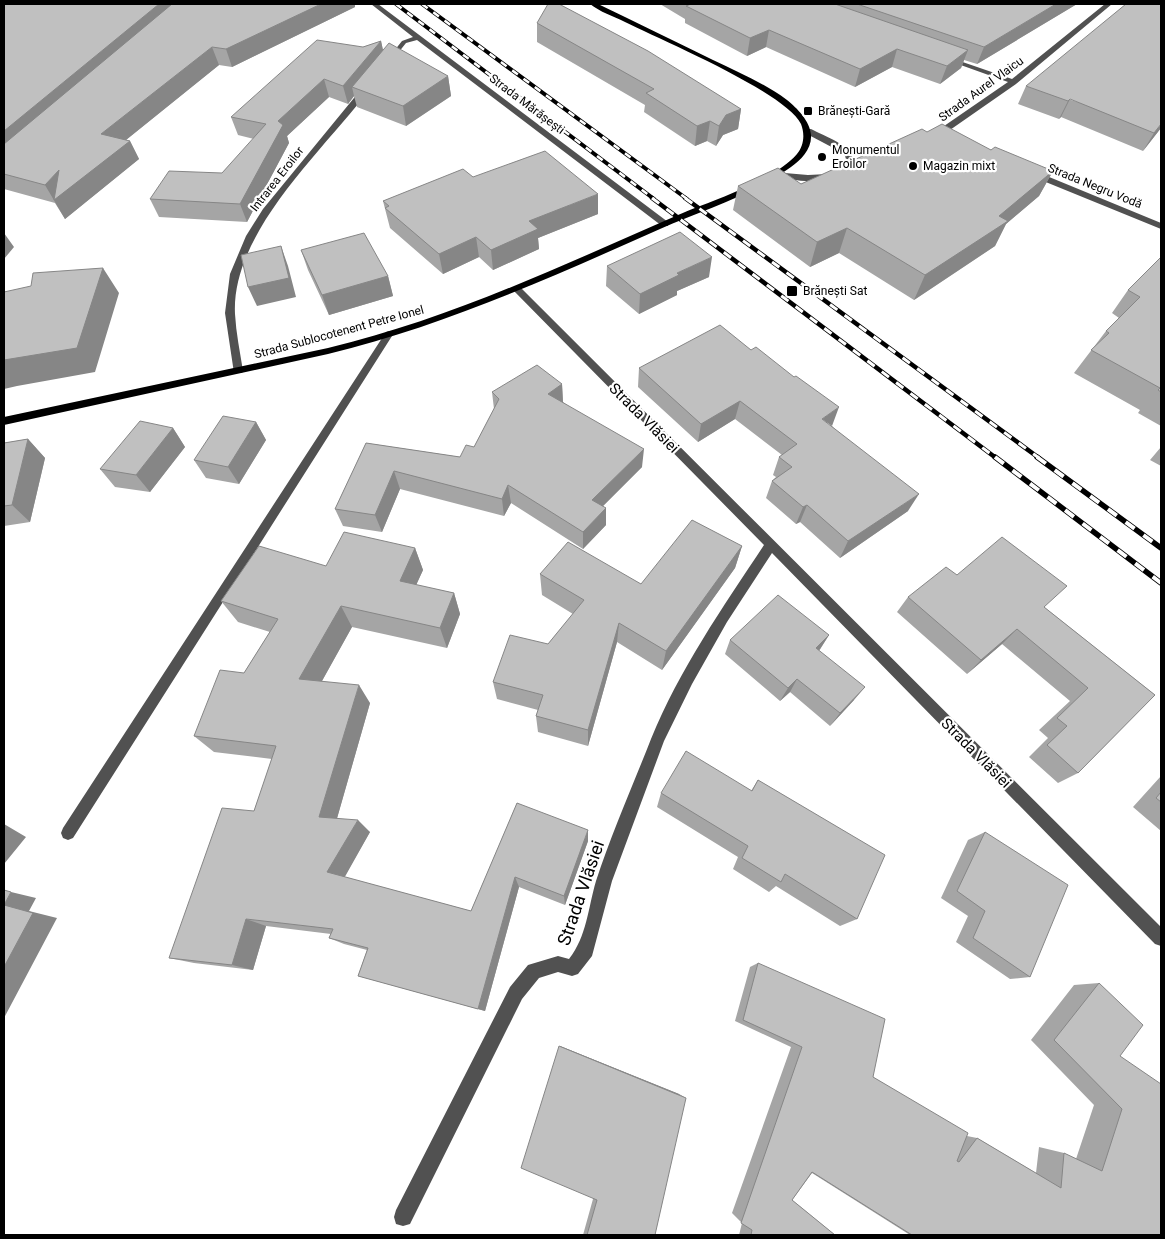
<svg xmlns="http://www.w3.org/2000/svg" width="1165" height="1239" font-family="Roboto,sans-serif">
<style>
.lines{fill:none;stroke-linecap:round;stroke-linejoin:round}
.minor{fill:#515151;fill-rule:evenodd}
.major{fill:#000;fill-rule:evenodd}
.rail-far2-casing{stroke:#000;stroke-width:4}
.rail-far1-casing{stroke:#000;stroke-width:4.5}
.rail-casing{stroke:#000;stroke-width:5.5}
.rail-far2{stroke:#fff;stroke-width:2.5;stroke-dasharray:7;stroke-linecap:butt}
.rail-far1{stroke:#fff;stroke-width:3;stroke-dasharray:9;stroke-linecap:butt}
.rail{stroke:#fff;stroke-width:4;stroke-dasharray:11;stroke-linecap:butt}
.wall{fill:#a5a5a5}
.shaded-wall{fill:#868686}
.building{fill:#c0c0c0;stroke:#868686}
.poi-dot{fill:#000;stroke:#fff;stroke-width:2}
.labels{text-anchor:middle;stroke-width:4.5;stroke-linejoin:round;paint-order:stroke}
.far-street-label{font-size:12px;fill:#000;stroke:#fff}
.far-poi-label{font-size:12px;fill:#000;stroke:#fff;text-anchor:start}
.street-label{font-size:15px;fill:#000;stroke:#fff}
.near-street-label{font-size:18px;fill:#000;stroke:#fff}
</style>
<rect width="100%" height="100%" fill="#fff"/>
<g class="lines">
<path class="minor" d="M371,4H378L668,222V226H662L417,40L406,43L390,63H386V61L402,41L413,37Z
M1105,4H1112L1016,84L937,139H931V135L1008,82L944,59V57H948L1012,79Z
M363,87L370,89C323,151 231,232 235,314C236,333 240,352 243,371L242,373H234L225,313L230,274L246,236L263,209Z
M805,129H811C824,136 857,147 854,165H848L845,156L841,152L805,133Z
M773,172L808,175L828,174L832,176C818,186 789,179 773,176Z
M1031,172H1037L1161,223V229L1031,176Z
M517,286L520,287L1161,927V946L1155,944L772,553L727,622L692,684L664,741L612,881L592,956L578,974L572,976L558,972L539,978L522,999L410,1224L403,1226L396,1224L394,1217L396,1210L510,987L528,965L558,956L569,959C587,936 588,908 596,881C611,835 633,785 651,739C679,670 723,607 764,545L514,291L512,289Z
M389,331L394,334L392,336L73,838L68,840L63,838L61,833L63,828L386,332Z"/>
<path class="major" d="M590,4H598C636,22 674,41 713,60C738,72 764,83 787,100C797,108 810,121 811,135C812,149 801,160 791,167C753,195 703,210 660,229C552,277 444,326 328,354L4,425V417L328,348C450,319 563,265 678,215C711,201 774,181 797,154C804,146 805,134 801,124C785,92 661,40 625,22C613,16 600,12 590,4Z"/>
<g class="rail-far2-casing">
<path id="rail-far2" d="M396,4L654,199
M422,4L687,199"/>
</g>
<g class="rail-far1-casing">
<path id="rail-far1" d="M652,198L996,458
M685,198L1039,458"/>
</g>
<g class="rail-casing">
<path id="rail" d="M995,457L1161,583
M1037,457L1161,548"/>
</g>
<use href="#rail-far2" class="rail-far2"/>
<use href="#rail-far1" class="rail-far1"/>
<use href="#rail" class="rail"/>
</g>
<path class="wall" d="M4,4L355,7L232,67L219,65L126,140L130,141L139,159L65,219L55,203L4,189Z
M660,4H1077L977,64L964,60L961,68L940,84L892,67L855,87L766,47L747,56L685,23V19Z
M537,23L741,109L738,129L723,135L716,146L707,141L695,146L644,112L645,105L537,42Z
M381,41L383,51L448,76L451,96L406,126L357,107L354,96L348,104L329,97L287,136L289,143L247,222L159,217L150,199L222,173L254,139L238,135L231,117L363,47Z
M1026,86L1161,128L1143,151L1061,117L1059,119L1018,104Z
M927,132L991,150L1053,171L1039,196L1006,224L995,246L914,300L839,253L810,267L733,210L738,186L801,184Z
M473,177L598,214L538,238L539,249L493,270L479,257L443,274L390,228L383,201Z
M301,250L388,276L393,296L329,315L308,270Z
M1161,257V426L1138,413L1140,410L1074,373L1106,331L1119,318L1112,313L1128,290Z
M607,266L709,277L677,291V295L639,314L606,286Z
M639,368L832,426L908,511L840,558L800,522L796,524L766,498L772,481L776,477L773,475L779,457L782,455L735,419L698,442L638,387Z
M562,384L563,402L642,467L603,506L606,525L583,549L511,503L504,516L400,489L382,532L343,526L335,509L366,443L460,457L474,447L494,409L492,392Z
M256,422L266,440L239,484L206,478L194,460Z
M173,428L185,447L150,492L115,487L100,469Z
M28,439L45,458L30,522L4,526V443Z
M1161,447V466L1150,460Z
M742,546L735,568L662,670L617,642L588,746L538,732L536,716L538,710L497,699L493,682L548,644L573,614L542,595L540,574L641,584Z
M415,548L423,570L416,585L454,593L460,614L447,648L352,627L322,681L370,703L337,818L370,832L344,877L471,911L517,803L588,841L565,905L519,887L485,1011L358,976L367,950L344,944L329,938L331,934L266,926L253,970L194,963L169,958L254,811L272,759L214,752L194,736L244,673L270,632L238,622L221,601L326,566Z
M957,575L1044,607L1155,695L1078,773L1058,783L1029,757L1048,738L1039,730L1070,701L1002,644L967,674L897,612L908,597Z
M829,635L819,651L854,700L830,726L790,692L780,701L725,654L730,640Z
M1161,776V831L1133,807Z
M758,780L857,919L840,926L776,886L769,892L733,869L738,857L657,807L661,793L751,791Z
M985,832L1030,977L1010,979L956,942L968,916L941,898L968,840Z
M758,963L873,1077L967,1136L977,1138L1036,1173L1039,1147L1064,1153L1076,1159L1094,1105L1031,1040L1074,985L1099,983L1120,1056L1161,1235H910L812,1173L792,1200L835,1235H739L742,1223L732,1213L791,1047L735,1021L750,967Z
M560,1046L679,1094L655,1235H583L593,1199Z"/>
<path class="shaded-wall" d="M159,4H186L4,159V131Z
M321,4H355V7L232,67L226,49Z
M1056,4H1077L977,64L984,47Z
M769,30L766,47L747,56L750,38Z
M381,41L385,59L352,87L354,96L348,104L343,86Z
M212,47L219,65L111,152L101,134Z
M897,49L892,67L855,87L860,69Z
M968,50L961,68L940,84L947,66Z
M448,76L451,96L406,126L403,106Z
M324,79L329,97L287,136L289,143L247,222L240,204L278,121Z
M1070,99L1061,117L1059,119L1068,101Z
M741,109L738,129L723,135L716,146L719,126L726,115Z
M710,121L707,141L695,146L697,126Z
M1161,124V128L1143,151L1154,133Z
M130,141L139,159L65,219L45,185L59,170Z
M1053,171L1039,196L1006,224L995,246L914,300L925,275Z
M598,194V214L538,238L539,249L493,270L491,250L529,221Z
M847,228L839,253L810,267L817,242Z
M4,233L14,247L4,259Z
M476,237L479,257L443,274L439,254Z
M281,246L288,266L296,297L257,306L248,287Z
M712,257L709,277L677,291V295L639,314L640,294L677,273Z
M103,268L119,293L95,372L17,386L4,389V360Z
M388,276L393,296L329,315L322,295Z
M562,384L563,403L548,394Z
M740,401L735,419L698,442L701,424Z
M839,407L832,426L822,419Z
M256,422L266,440L239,484L228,467Z
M173,428L185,447L150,492L136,475Z
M28,439L45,458L30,522L12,505Z
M644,449L642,467L592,517V500Z
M394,471L400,489L382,532L375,515Z
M508,485L511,503L504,516L502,499Z
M919,494L908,511L840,558L848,541Z
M807,505L800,522L796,524L803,507Z
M606,508V525L583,549V532Z
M742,546L735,568L662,670L666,651Z
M415,548L423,570L408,603L400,581Z
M454,593L460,614L447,648L440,628Z
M341,606L352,627L313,697L299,679Z
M619,623L617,642L588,746V730Z
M1017,629L1002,644L967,674L981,660Z
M829,635L820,649L808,662L816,648Z
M797,679L790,692L780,701L788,688Z
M359,685L370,703L334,829L319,817Z
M865,687L854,700L830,726L840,713Z
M358,820L370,832L342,882L327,872Z
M4,824L26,837L4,864Z
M588,830V841L565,905L564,896Z
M515,877L519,887L485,1011L478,1009Z
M11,892L36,898L29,911L57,918L4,1018V905Z
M246,919L266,926L253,970L232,965Z
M559,1046H560L679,1094L686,1098Z"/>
<path class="building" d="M4,4H159L4,131Z
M172,4H321L226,49L212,47L101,134L130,141L54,200L59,170L45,185L4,174V144Z
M548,4H559L648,51L741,109L726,115L719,126L710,121L697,126L646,93L654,89L537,23Z
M690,4H835L968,50L947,66L897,49L860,69L769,30L750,38L686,6L691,4Z
M857,4H1056L984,47Z
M1126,4H1161V124L1154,133L1070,99L1068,101L1026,86Z
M317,40L363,47L381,41L343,86L324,79L278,121L283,125L240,204L150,199L169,171L222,173L266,124L231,117Z
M389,43L448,76L403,106L352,87Z
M942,124L991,150L995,147L1053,171L999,216L1008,221L925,275L847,228L817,242L738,186L778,168L801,184L922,129L927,132Z
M545,151L598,194L529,221L538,229L491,250L476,237L439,254L385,208L389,206L383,201L463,169L473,177Z
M680,232L712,257L677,273L679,275L640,294L607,266Z
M364,233L388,276L322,295L301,250Z
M281,246L289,278L248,287L241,255Z
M1161,257V392L1158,390L1160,388L1091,350L1109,333L1106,331L1140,297L1128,290Z
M103,268L77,348L4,360V292L31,286L33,273Z
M720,325L751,350L756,347L794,377L796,376L839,407L822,419L919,494L848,541L807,505L803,507L772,481L792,467L779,457L797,444L740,401L701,424L639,368Z
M537,365L562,384L548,394L644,449L592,500L606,508L583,532L508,485L502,499L394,471L375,515L335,509L366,443L460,457L466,445L474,447L499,399L492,392Z
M223,416L256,422L228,467L194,460Z
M140,421L173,428L136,475L100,469Z
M28,439L12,505L4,506V443Z
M692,520L742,546L666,651L619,623L588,730L536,716L543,695L493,682L510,635L548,644L584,600L540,574L568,542L641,584Z
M344,532L415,548L400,581L454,593L440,628L341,606L299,679L359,685L319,817L358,820L327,872L471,911L517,803L588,830L564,896L515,877L478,1009L358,976L368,948L329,938L333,929L246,919L232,965L169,958L222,808L254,811L276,746L194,736L220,670L244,673L278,619L221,601L259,546L326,566Z
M1002,537L1067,586L1044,607L1155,695L1078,773L1047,745L1067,726L1057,718L1088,688L1017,629L981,660L908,597L946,567L957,575Z
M778,595L829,635L816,648L865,687L840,713L797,679L788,688L730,640Z
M686,751L752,791L758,780L885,855L857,919L785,874L781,882L742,858L748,846L661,793Z
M1161,792V802L1156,798Z
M985,832L1068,885L1030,977L973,938L985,911L957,891Z
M4,890L11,892L4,905L33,913L4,967Z
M758,963L885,1019L873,1077L968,1133L957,1161L959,1162L977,1138L1061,1188L1064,1153L1102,1171L1122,1109L1054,1040L1099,983L1143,1025L1120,1056L1161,1084V1235H912L812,1172L792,1200L835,1235H751L752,1230L741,1223L802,1047L743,1020Z
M559,1046L686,1098L655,1235H587L597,1200L521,1168Z"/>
<g class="poi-dot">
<rect x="803" y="106" width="10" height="10" rx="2.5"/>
<circle cx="822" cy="157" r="5"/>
<circle cx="913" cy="166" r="5"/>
<rect x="786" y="285" width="12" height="12" rx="2.5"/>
</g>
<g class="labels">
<g class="far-street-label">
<text transform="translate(981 89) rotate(-36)" y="4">Strada Aurel Vlaicu</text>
<text transform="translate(527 104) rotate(37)" y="4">Strada Mărășești</text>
<text transform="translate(277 179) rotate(-52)" y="4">Intrarea Eroilor</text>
<text transform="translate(1095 186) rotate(22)" y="4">Strada Negru Vodă</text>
<text transform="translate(339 332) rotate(-15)" y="4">Strada Sublocotenent Petre Ionel</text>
</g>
<g class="far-poi-label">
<text x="818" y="115">Brănești-Gară</text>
<text x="832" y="154">Monumentul<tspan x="832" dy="14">Eroilor</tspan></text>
<text x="923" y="170">Magazin mixt</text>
<text x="803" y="295">Brănești Sat</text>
</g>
<g class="street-label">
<text transform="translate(644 418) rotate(45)" y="5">Strada Vlăsiei</text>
<text transform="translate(976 753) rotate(45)" y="5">Strada Vlăsiei</text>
</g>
<g class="near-street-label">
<text transform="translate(581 893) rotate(-71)" y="6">Strada Vlăsiei</text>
</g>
</g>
<rect width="1165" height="1239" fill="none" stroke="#000000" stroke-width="10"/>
</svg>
